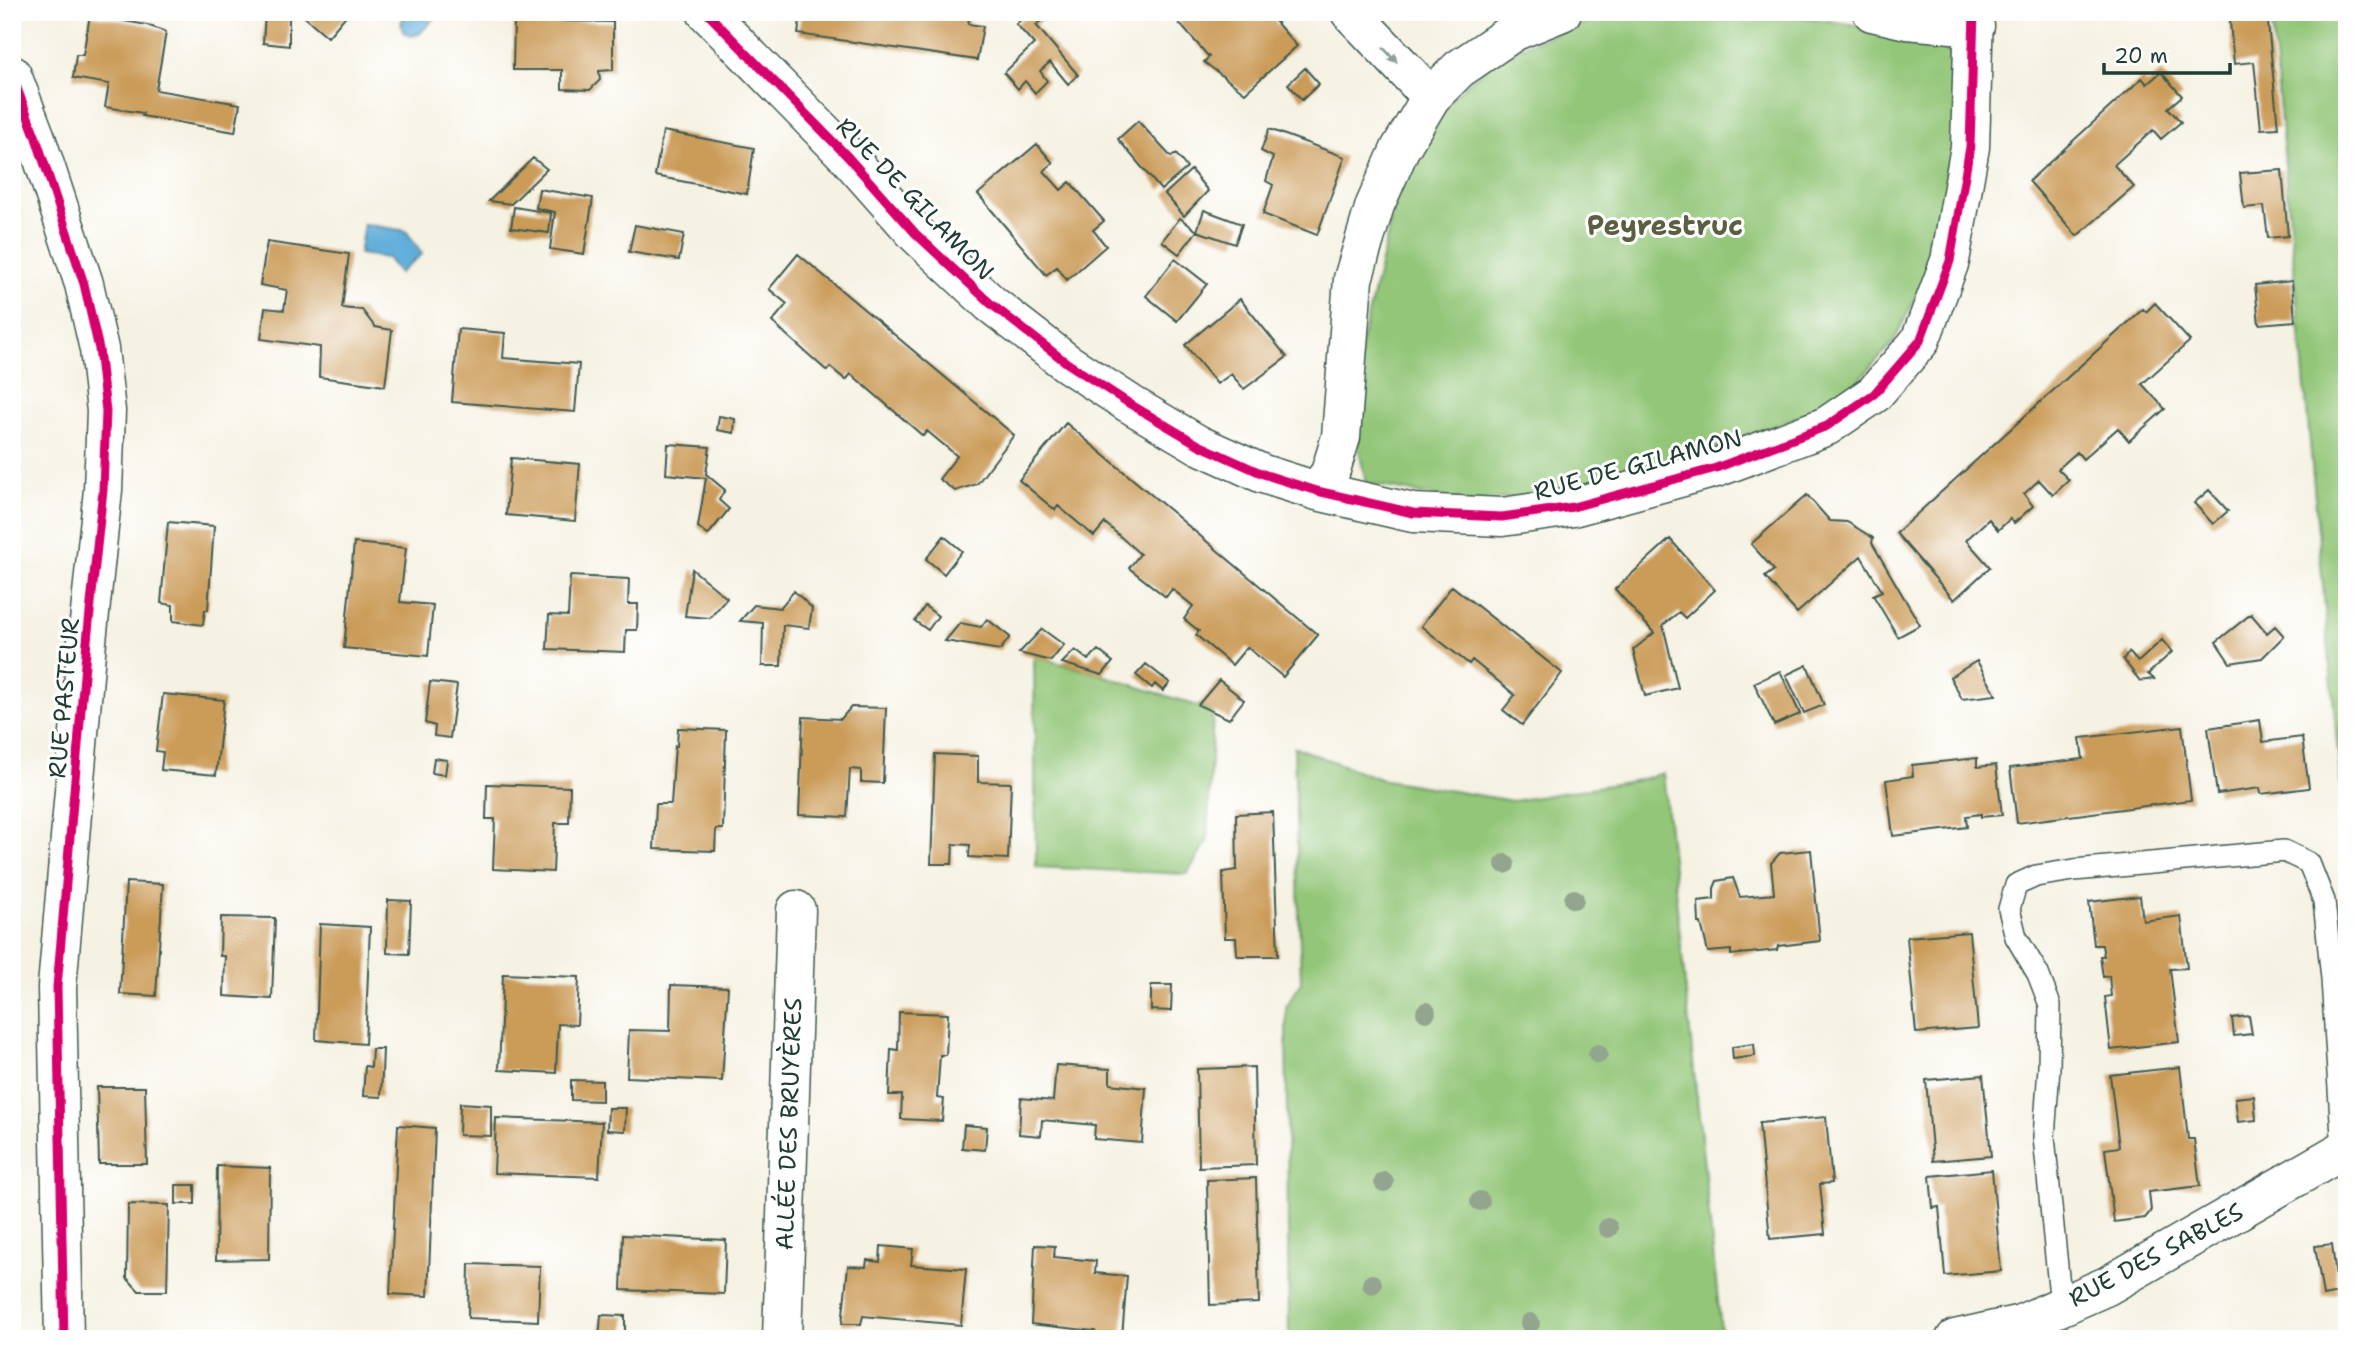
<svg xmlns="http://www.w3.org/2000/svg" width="2359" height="1351" font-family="'Shantell Sans',sans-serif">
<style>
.green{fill:#93c678;stroke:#598256;stroke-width:2}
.water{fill:#61aeda;stroke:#407687;stroke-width:2}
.building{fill:#cb9b58}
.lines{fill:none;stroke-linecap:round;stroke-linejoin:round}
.service-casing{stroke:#3f584e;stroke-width:24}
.minor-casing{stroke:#3f584e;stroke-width:41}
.service{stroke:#fff;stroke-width:21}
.minor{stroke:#fff;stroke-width:38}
.cycleway-casing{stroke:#fff;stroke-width:13}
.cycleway{stroke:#d6006c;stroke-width:9}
.tree{fill:#93a58e}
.oneway{fill:#8f9e9a}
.labels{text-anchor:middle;stroke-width:6;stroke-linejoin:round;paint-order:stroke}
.street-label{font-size:24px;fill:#1f3d34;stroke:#fff}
.quarter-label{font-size:28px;font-weight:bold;fill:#5b5e41;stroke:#fff}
</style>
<rect width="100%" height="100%" fill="#fff"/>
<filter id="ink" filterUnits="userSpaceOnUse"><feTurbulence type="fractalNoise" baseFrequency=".0143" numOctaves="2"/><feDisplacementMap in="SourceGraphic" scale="14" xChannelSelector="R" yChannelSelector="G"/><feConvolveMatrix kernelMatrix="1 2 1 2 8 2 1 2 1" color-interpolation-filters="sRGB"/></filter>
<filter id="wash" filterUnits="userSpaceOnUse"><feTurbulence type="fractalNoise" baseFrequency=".00686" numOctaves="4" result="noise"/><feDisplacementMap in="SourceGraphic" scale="28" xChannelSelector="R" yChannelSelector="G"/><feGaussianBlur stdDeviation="1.57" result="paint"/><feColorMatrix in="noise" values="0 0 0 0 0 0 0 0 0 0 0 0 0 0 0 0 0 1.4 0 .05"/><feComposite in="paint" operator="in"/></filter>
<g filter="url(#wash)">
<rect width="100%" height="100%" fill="#f5f2e3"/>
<path class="green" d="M1641,12H1772L1856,25L1934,37L1958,62L1956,166L1932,264L1894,341L1844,397L1767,429L1672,462L1554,492L1469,503L1366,483L1356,435L1360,349L1398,191L1445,104L1501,54L1606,15Z
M2271,12H2347V852Z
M1034,656L1102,675L1213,711L1207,842L1187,874L1036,867Z
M1294,747L1380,779L1513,801L1639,780L1663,773L1722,1339H1289L1286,1007L1301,982Z"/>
<path class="water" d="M408,12H441L419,34L411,36L403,32L401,23L403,21L402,20Z
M364,224L406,231L422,254L399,273L387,258L359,254Z"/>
<g id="blocks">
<path class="building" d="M265,12H289V46L263,43Z
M299,12H349L328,37Z
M801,12H970L968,24L983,26L977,60L798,34Z
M1030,12H1045L1047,15L1036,25L1078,75L1068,84L1050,62L1040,71L1047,81L1035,93L1025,81L1018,89L1004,73L1034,44L1016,24Z
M1190,12H1267L1297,46L1245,93L1204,62L1209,57L1179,23Z
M2229,12H2267L2278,128L2261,129L2254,62L2234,64Z
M90,15L147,25L166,32L156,90L240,104L235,132L142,116L143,113L105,107L109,84L73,78L76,55H83Z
M514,20L613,22V70L599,71L600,80L590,90L562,89V70H513Z
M1305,68L1319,84L1302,100L1288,84Z
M2161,72L2182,96L2168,108L2181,122L2161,139L2153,130L2114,165L2134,187L2077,236L2029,181L2142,78L2147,84Z
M1138,121L1171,157L1176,154L1187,168L1161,190L1118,139Z
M1269,129L1345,157L1317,235L1263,214L1273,185L1266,181L1273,157L1261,151Z
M663,131L754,148L747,194L655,176Z
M1037,144L1053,163L1044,171L1061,190L1070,182L1104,221L1093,230L1106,246L1067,280L1057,267L1046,275L978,194Z
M533,158L547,169L511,204L489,201Z
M1191,170L1208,191L1184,216L1165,194Z
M2282,170L2288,236L2268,238L2264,206L2244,208L2240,173Z
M539,189L593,198L584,254L550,249L555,212L536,208Z
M514,207L551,213L549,233L511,228Z
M1204,210L1242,224L1235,244L1197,231Z
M1180,218L1197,231L1179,254L1162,241Z
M635,225L684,234L679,260L629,252Z
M267,242L349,254L342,308L362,310L375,327L392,330L385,386L319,377L320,347L261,339L265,308L284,310L287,290L260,285Z
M798,254L1014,435L977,484L955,491L939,479L957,456L927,431L923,436L851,374L846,380L830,367L827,371L772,322L787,304L769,289Z
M1175,259L1207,284L1177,321L1146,296Z
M2292,281L2295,321L2259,324L2255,285Z
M1240,299L1287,357L1244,389L1231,374L1217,384L1185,345Z
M2155,303L2190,341L2142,384L2165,409L2129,441L2118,428L2083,459L2077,452L2058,469L2069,480L2053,495L2039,480L2024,494L2033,506L2014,523L2010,519L1998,530L1989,519L1966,540L1990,567L1954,600L1896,533L2143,309L2146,312Z
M458,329L505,333L503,358L579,364L575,412L452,402Z
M719,416L735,419L734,433L717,430Z
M1066,423L1318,635L1283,677L1247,647L1232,665L1196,635L1199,631L1184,619L1193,606L1172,589L1166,597L1129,568L1140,554L1105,523L1094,536L1058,506L1055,510L1019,480Z
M668,444L710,447L706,474L725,490L719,500L729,509L708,535L698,527L706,478L666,474Z
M511,458L580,464L575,521L506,515Z
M2209,490L2228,511L2213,524L2194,503Z
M1807,495L1830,521L1847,522L1873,538L1872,543L1920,625L1898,637L1873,595L1882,591L1861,556L1797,613L1765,577L1774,570L1751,544Z
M12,522L17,523L14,551H12Z
M168,522L214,526L208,610H205L203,625L173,621V605L161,603Z
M944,536L962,551L944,574L926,559Z
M1670,539L1715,590L1685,618L1679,612L1663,625L1678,688L1645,696L1633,650L1654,633L1615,589Z
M354,543L406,548L400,602L433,605L428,656L344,648Z
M692,569L727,598L710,618L685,616Z
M570,576L629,579L628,604H638L637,630H626L625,652L547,649L549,615L568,616Z
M1452,586L1562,673L1522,725L1503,710L1515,695L1472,660L1469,664L1421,626Z
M794,591L812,608L809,628L783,625L781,666H762L763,623L740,621L754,605L780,608Z
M925,606L938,616L928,630L915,621Z
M2251,614L2267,633L2275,626L2284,636L2262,658L2230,663L2216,642Z
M987,619L1010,637L1000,650L945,641L960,623L981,627Z
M1042,629L1064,645L1051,661L1019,653Z
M2162,640L2172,652L2148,674L2154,679L2140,681L2123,659L2129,652L2138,662Z
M1075,650L1088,660L1098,650L1113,662L1102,675L1062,663Z
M1977,661L1996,695L1962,699L1950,677Z
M1146,664L1170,683L1163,691L1155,684L1152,688L1136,675Z
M1807,665L1824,705L1804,713L1786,675Z
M1780,671L1800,714L1774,725L1754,683Z
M1219,680L1244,700L1229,719L1198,705Z
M430,682L457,685L450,738L434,736L435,726L425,723Z
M163,694L224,700L216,775L161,770L163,752L156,751Z
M851,707L886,708L883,783L861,782V770L850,769L847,817L799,815L803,717L841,719Z
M2260,720L2263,742L2302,737L2309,788L2261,794L2260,788L2217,794L2208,728Z
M2182,726L2191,800L2017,823L2010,768L2083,759L2080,738Z
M678,728L726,730L723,829H716L715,851L654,849L656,804H671L675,746H677Z
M935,754L978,756V782L1011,783L1008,859L969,857L970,845L953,844L952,864H931Z
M434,758L447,760L445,775L432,773Z
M1977,758V767L1996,765L2002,815L1981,817V814L1966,816L1967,827L1893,836L1886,780L1913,776L1912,765Z
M487,784L570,787L569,823H555L553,872L493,869L495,819H486Z
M1273,812L1278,956H1237L1236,938H1225L1223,872L1237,870L1236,814Z
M1811,850L1820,941L1778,946L1777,950L1731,955V950L1708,952L1701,923H1699L1698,901L1714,899V888L1717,881L1733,878L1740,897L1774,894L1771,863L1780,853Z
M126,882L163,884L156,996L120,994Z
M2140,896L2143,921L2181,916L2187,968L2170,969L2179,1042L2111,1050L2105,997L2111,996L2109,976L2103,977L2100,956H2104L2102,945H2094L2089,902Z
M388,900L411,901L409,954L387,953Z
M221,917L275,918L272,999L224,996L225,956H220Z
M320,924L370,927L365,1044L316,1040Z
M1969,932L1978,1028L1916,1033L1907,937Z
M503,974L579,977L577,1025L558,1024L556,1073L499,1070Z
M671,985L728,987L722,1081L627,1077L629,1030L670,1031Z
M1151,985H1172L1171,1011L1151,1010Z
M899,1012L948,1014L946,1055H940L937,1098L944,1099L942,1121L901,1119L902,1095H889L891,1049L898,1050Z
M2249,1016L2252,1034L2234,1036L2232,1018Z
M1754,1044L1755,1056L1733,1059L1732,1047Z
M372,1049H383L381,1097L363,1096L365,1066L371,1067Z
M1056,1065L1110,1069V1084L1146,1088L1142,1143L1094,1139L1095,1125L1042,1120L1041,1136L1019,1134L1021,1098L1053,1101Z
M1254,1067L1256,1165L1199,1167L1197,1069Z
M2180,1067L2188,1139H2194L2200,1186L2149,1192L2151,1211L2145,1218L2114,1222L2105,1149L2119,1147L2110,1075Z
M1983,1075L1991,1156L1933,1161L1926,1080Z
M571,1080L602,1081V1101L571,1100Z
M97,1087H145L147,1164H99Z
M2254,1096L2256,1120L2238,1122L2235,1098Z
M460,1103L491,1105V1136L459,1135Z
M608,1108H626L625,1131L607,1130Z
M1826,1117L1832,1183L1820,1184L1825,1234L1770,1239L1759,1123Z
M496,1118L602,1122L599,1177L494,1173Z
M398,1125L435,1128L428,1296L390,1294Z
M964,1125L987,1127L985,1150L962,1148Z
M217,1166L270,1168L269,1259L216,1260Z
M1992,1170L2001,1271L1945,1276L1939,1207L1933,1208L1930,1176Z
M1256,1178L1259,1303L1210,1305L1207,1180Z
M176,1185H195V1204H176Z
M128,1204L169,1205L167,1291H139L127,1278Z
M623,1235L726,1240L724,1294L621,1290Z
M2332,1244L2338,1293L2323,1296L2315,1246Z
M1035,1245L1055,1246L1054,1257L1096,1261L1095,1273L1127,1276L1122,1337L1094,1335L1095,1331L1031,1324Z
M881,1246L913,1249L911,1265L966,1269L961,1325L863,1316L861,1324H842L848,1266L866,1267L867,1260L880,1262Z
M469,1264L540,1266L538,1321L468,1318Z
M601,1315L625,1316V1339H599Z"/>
</g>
</g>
<g filter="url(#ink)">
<use href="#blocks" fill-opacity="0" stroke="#3f584e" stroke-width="2"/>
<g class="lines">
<g class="service-casing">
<path id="service" d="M2061,1306L2044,1137L2049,1068L2050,1005L2038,974L2016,937L2009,909L2016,885L2036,876L2074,870L2284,851L2309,863L2324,901L2332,979L2343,1151"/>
</g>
<g class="minor-casing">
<path id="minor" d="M706,12L847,156L916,234L991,304L1067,363L1130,404L1199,445L1263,474L1317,491L1413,513L1502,517L1573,507L1716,468L1827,426L1874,394L1920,341L1950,261L1970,147L1974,12
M1350,12L1431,97
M1872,12L1907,20L1975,26
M12,75L36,138L84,284L99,349L106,411L103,490L87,641L57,987L64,1339
M1317,491L1330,473L1341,437L1353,279L1375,205L1400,149L1431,97L1459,69L1513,32L1562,12
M782,1339L796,910
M1955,1339L2021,1324L2107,1286L2347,1148"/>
</g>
<use href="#service" class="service"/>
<use href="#minor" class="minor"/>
<g class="cycleway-casing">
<path id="cycleway" d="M706,12L847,156L916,234L991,304L1067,363L1130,404L1199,445L1263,474L1317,491L1413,513L1502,517L1573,507L1716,468L1827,426L1874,394L1920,341L1950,261L1970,147L1974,12
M12,75L36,138L84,284L99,349L106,411L103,490L87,641L57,987L64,1339"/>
</g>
<use href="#cycleway" class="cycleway"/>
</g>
<g class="tree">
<circle cx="1505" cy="864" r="10"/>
<circle cx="1574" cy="899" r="10"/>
<circle cx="1426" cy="1012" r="10"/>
<circle cx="1598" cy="1054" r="10"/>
<circle cx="1384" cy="1182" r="10"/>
<circle cx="1480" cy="1201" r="10"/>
<circle cx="1608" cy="1228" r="10"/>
<circle cx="1372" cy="1284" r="10"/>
<circle cx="1530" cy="1323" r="10"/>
</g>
<defs><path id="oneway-solid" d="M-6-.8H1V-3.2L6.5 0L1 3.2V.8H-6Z" transform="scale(1.75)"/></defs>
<use class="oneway" href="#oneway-solid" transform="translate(1390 55) rotate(47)"/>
</g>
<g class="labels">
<g class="street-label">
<text transform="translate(915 199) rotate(46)" y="8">RUE DE GILAMON</text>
<text transform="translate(1638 465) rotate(-15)" y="8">RUE DE GILAMON</text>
<text transform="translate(64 698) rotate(-85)" y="8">RUE PASTEUR</text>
<text transform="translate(789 1124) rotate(-88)" y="8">ALLÉE DES BRUYÈRES</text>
<text transform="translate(2156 1255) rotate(-28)" y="8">RUE DES SABLES</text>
</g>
<g class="quarter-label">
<text x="1665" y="235">Peyrestruc</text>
</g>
</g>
<rect width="2359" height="1351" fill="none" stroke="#fff" stroke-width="42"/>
<path d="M2104 63v10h126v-10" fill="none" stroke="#1f3d34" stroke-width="3.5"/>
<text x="2114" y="63" font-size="21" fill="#1f3d34" stroke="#ffffff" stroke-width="5" paint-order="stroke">20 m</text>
</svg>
